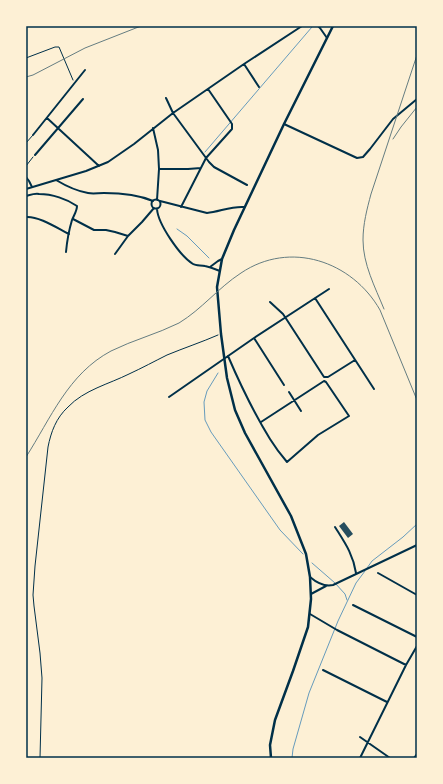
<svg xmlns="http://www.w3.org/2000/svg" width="443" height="784" font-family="Barlow,sans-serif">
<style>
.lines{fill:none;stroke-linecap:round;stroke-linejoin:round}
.stream{stroke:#669bbc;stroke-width:1}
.building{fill:#264d5e}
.path{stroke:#003049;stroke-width:1}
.service{stroke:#003049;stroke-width:1}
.minor{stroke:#003049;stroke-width:2}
.secondary{stroke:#003049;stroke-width:2.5}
.rail{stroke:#657d81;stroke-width:1}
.neatline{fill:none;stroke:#003049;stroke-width:1.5}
</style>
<rect width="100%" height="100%" fill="#fdf0d5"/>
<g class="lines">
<path class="stream" d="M205,152L312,27
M177,229L187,236L209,258
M218,373L207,391L204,402L205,420L211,432L280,530L303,554
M312,563L335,583L345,594L347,600
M367,568L372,561L403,537L417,524
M292,758L293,749L309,693L338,621L356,583L365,571"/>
</g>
<path class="building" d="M344,522L353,534L348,538L339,526Z"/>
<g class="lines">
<path class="path" d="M26,58L55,47H59L73,80
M26,166L33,157
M40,758L42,678L40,653L34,606L33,595L35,566L48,447C51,432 56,418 68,407C84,390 109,384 129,374C142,368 155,361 167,355C184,348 202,342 218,335"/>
<path class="service" d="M26,143L33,135"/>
<path class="minor" d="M318,26L320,28L327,38
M244,64L259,87
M166,98L173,113L209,162L214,167L247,185
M47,118L99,166
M284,124L357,158L363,157L370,149L393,119L417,99
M153,128L158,150L159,169L157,200
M33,135L85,70
M35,155L83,99
M159,169H188L201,168
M26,177L29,181L32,187
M56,180C66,186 76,191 88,193C93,194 98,193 104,193C120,193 139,195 153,201
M26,189L86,171L108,162L134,144L173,113L244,64L302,26
M26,196C30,195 35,193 39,194C52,194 67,199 77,206C77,211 74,215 72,220C69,230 67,241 66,252
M151.5 204a4.5 4.5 0 1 1 9 0a4.5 4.5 0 1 1-9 0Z
M160,201L164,202L207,213C219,212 231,206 244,207
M181,207L206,158L232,129V124L230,121L208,89
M157,209C158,224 180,256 193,264C196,266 201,265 205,266C210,267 215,269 220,271
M26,217C39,216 57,228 69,234
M73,219L94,230H106L115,232L128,236
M115,254L128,236L142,222L154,208
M210,267L218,261L222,259
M315,298L374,389
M270,302L283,314L285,317L324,377H328L355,360
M254,338L284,385
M228,356C240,384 254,413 270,439C275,447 281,455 287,462L318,435L349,416L326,382L324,381L261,422
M289,392L301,411
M169,397L254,338L329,289
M335,527C345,543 353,554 356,573
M378,573L417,595
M310,577C317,583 324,587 333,585L417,545
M311,594L326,586
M353,605L417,637
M310,614L337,630L406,665
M323,670L387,702
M360,737L390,758
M360,758L406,665L417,646
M414,758L417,754"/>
<path class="secondary" d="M271,758L270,745L275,720L293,671L308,627L311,599L310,577L306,554L291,516L245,433L235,410L227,378L221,334L217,287L222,259L234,230L284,124L333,26"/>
<path class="rail" d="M26,77L33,75L85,48L141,26
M393,139L401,127L417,107
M384,309C375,287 363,264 363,240C363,224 367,209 371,194L417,55
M26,457C51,418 68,374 111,351C133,340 157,334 179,323C202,309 218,288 241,273C290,240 352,261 380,310L417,400"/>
</g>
<rect width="443" height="784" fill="none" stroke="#fdf0d5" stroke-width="54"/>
<rect x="27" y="27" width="389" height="730" class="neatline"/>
</svg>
